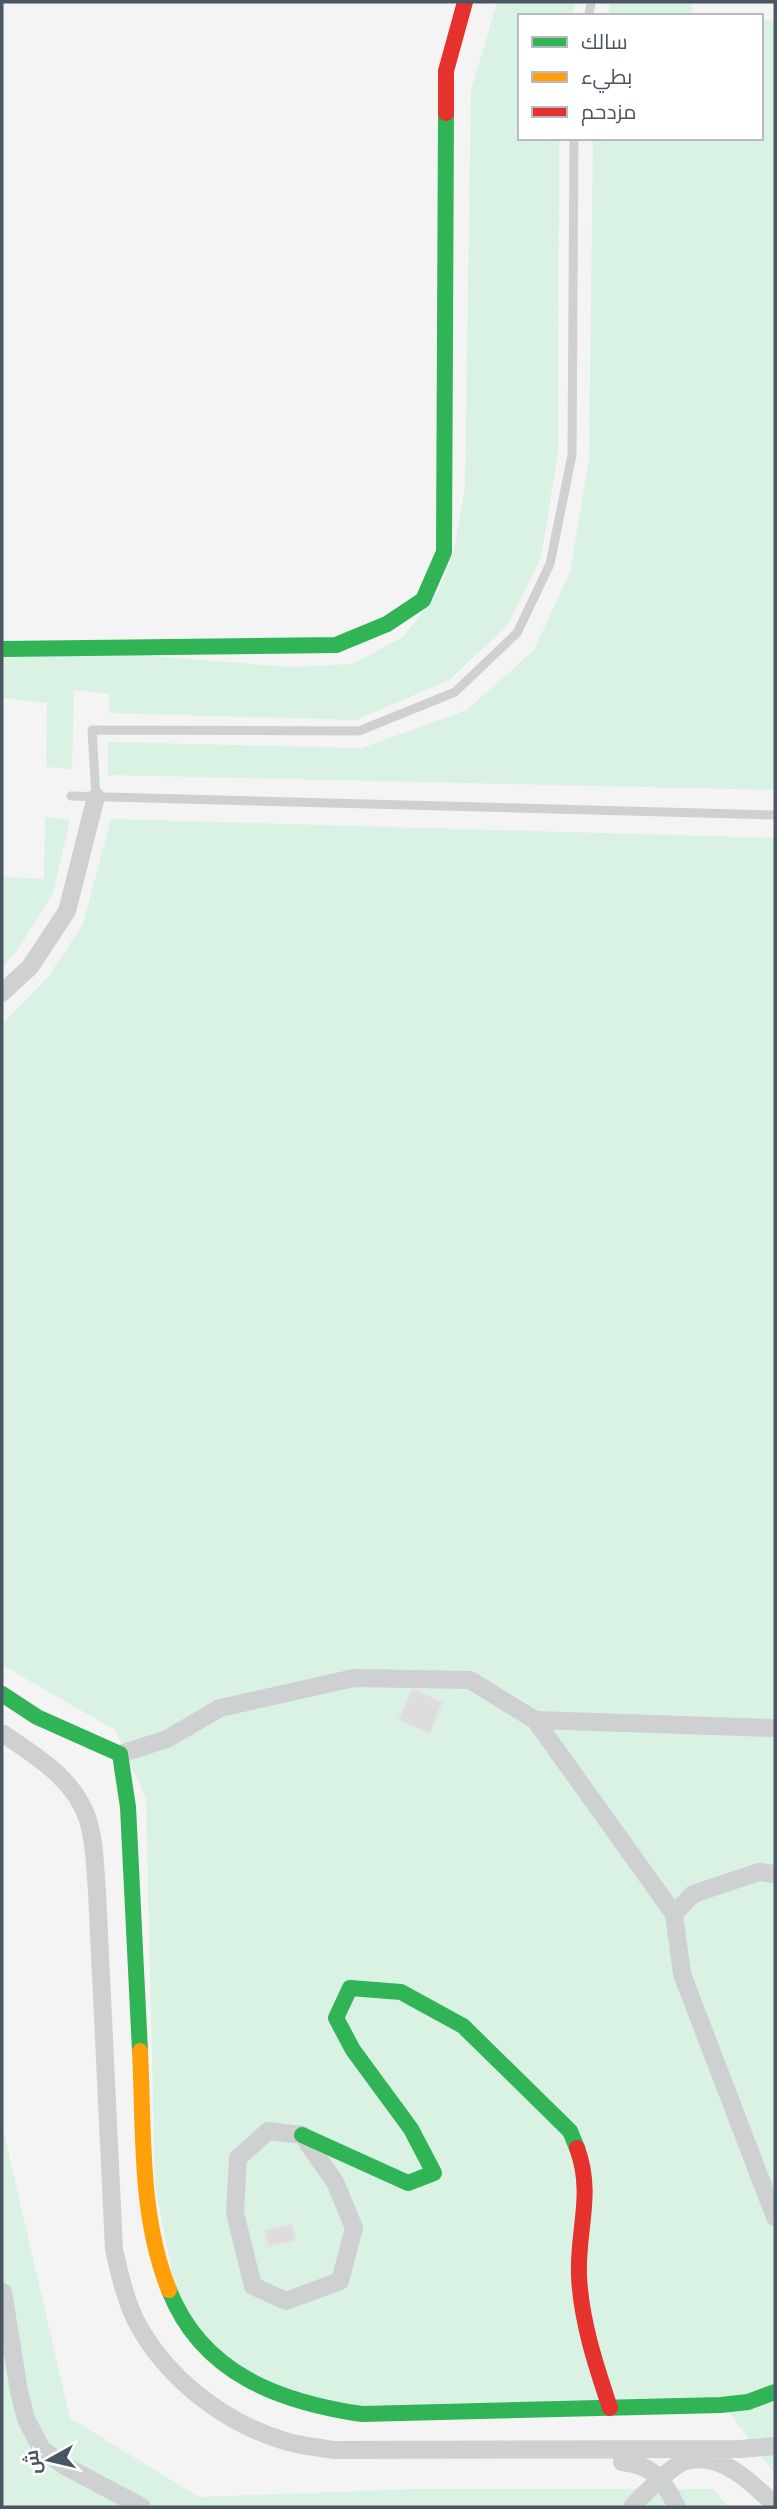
<svg xmlns="http://www.w3.org/2000/svg" width="777" height="2509" font-family="Commissioner,Cairo,sans-serif">
<style>
.green{fill:#d9f2e3}
.building{fill:#ddddde;stroke:#e5e6e7;stroke-width:2}
.lines{fill:none;stroke-linecap:round;stroke-linejoin:round}
.lane{stroke:#ced0d2;stroke-width:9}
.street{stroke:#ced0d2;stroke-width:18}
.fast{stroke:#30b455;stroke-width:16}
.slow{stroke:#ff9f0a;stroke-width:16}
.jam{stroke:#e5322d;stroke-width:16}
</style>
<rect width="100%" height="100%" fill="#f4f4f4"/>
<path class="green" d="M497,2H575L573,16H520V138H559L558,453L541,557L508,625L449,680L356,720L109,713V694L74,690L72,769L46,767L47,703L2,698V644L290,667L352,664L403,637L438,592L454,550L465,488L471,91Z
M610,2H692V16H608Z
M761,20L775,21V790L108,775V742L362,748L467,710L534,650L570,572L589,459L593,138H761Z
M45,817L70,820L53,893L17,951L2,967V877L44,879Z
M111,819L775,838V2474L723,2404L344,2414L220,2371L179,2308L155,2186L146,1799L115,1730L2,1665V1024L48,977L83,924Z
M2,2125L70,2418L199,2497L413,2489H713L728,2507H2Z"/>
<path class="building" d="M411,1690H417L443,1702L430,1734L398,1720Z
M292,2224L296,2241L268,2247L264,2230Z"/>
<g class="lines">
<path class="lane" d="M589,16L591,2
M71,796L775,815
M96,797L92,730L359,731L455,692L517,633L550,564L572,455L574,138"/>
<path class="street" d="M2,993L30,967L67,911L96,797
M535,1720L775,1728
M2,1733C36,1756 75,1779 88,1820C95,1843 95,1868 97,1891L114,2249C119,2273 125,2299 136,2321C166,2378 224,2423 285,2441C300,2446 317,2447 333,2450L741,2449L775,2446
M120,1754L167,1739L220,1708L354,1678L470,1680L535,1720L674,1914
M775,1874L759,1872L693,1894L674,1914L682,1974L775,2217
M268,2131L302,2135L335,2182L354,2228L340,2281L286,2301L253,2286L235,2213L238,2158Z
M3,2292L19,2391L26,2419L41,2448L63,2465L142,2507
M622,2462C655,2466 662,2479 677,2507
M632,2507C641,2497 673,2464 686,2461C721,2451 752,2483 775,2505"/>
<path class="fast" d="M2,649L336,645L387,624L423,600L444,552L446,113
M2,1694L37,1717L120,1754L128,1807L140,2051
M302,2135L408,2183L434,2173L411,2129L353,2050L336,2018L350,1988L401,1992L463,2026L570,2131L577,2148
M169,2290C202,2374 280,2402 362,2414L721,2405L748,2402L775,2392"/>
<path class="slow" d="M140,2051C144,2131 139,2216 169,2290"/>
<path class="jam" d="M446,113V71L465,2
M577,2148C594,2194 577,2230 579,2276C581,2321 596,2366 610,2408"/>
</g>
<rect width="777" height="2509" fill="none" stroke="#4a5661" stroke-width="7"/>
<rect x="518" y="14" width="245" height="126" fill="#ffffff" stroke="#b7bbc0" stroke-width="2"/>
<rect x="532" y="37" width="35" height="10" fill="#30b455" stroke="#b7bbc0" stroke-width="2"/>
<text x="581" y="49" font-size="21" fill="#4a5661">سالك</text>
<rect x="532" y="72" width="35" height="10" fill="#ff9f0a" stroke="#b7bbc0" stroke-width="2"/>
<text x="581" y="84" font-size="21" fill="#4a5661">بطيء</text>
<rect x="532" y="107" width="35" height="10" fill="#e5322d" stroke="#b7bbc0" stroke-width="2"/>
<text x="581" y="119" font-size="21" fill="#4a5661">مزدحم</text>
<g transform="translate(49 2460) rotate(262)" stroke="#ffffff" stroke-width="5" paint-order="stroke">
<path d="M0-5L12 26L0 18L-12 26Z" fill="#4a5661"/>
<text y="-10" font-size="19" font-weight="bold" text-anchor="middle" fill="#4a5661">ش</text>
</g>
</svg>
